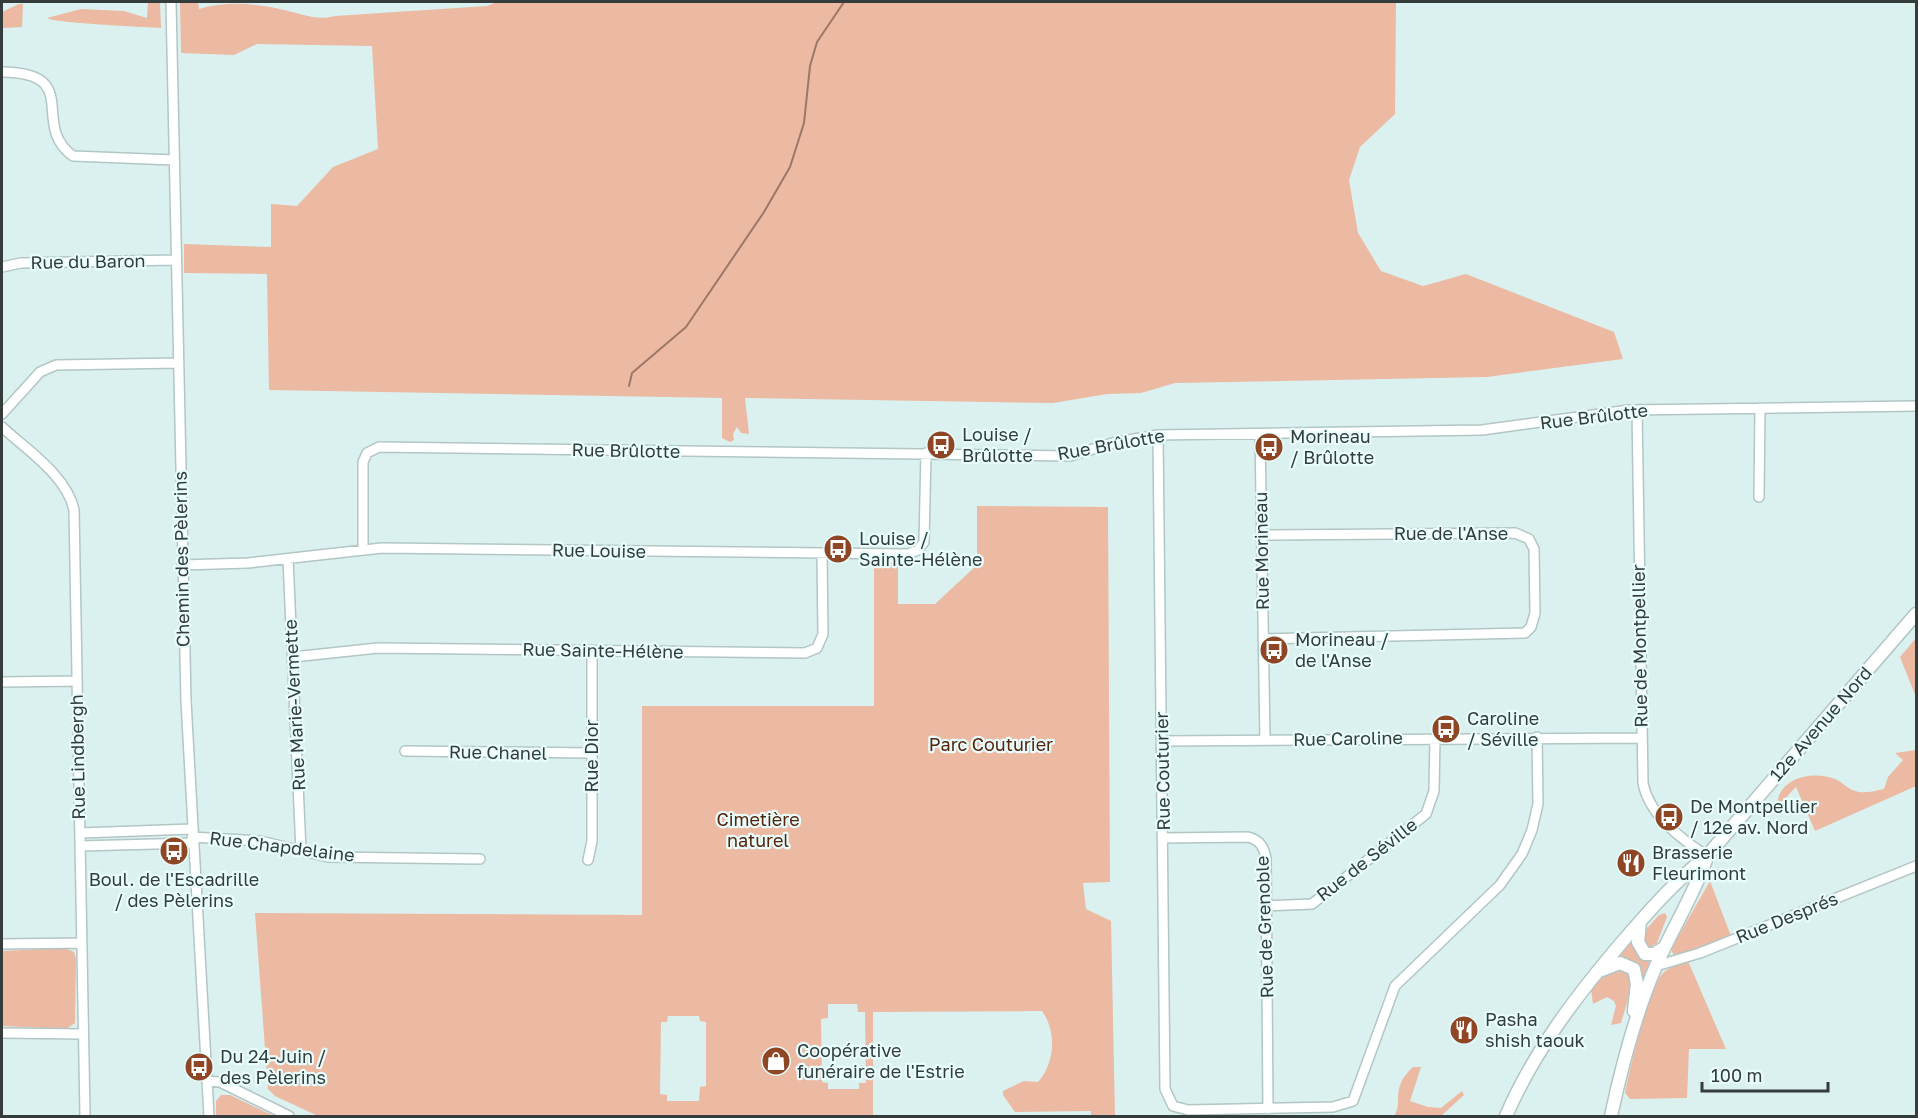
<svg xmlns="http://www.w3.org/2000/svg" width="1918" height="1118" font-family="'Golos Text',sans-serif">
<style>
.green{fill:#ecb9a3;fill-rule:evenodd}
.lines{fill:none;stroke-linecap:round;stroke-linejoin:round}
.stream{stroke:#9c7767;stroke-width:2}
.minor-casing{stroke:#b1c6c5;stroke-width:12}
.major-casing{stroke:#b1c6c5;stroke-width:15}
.minor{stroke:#fff;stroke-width:9}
.major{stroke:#fff;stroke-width:12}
.labels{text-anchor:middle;stroke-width:4.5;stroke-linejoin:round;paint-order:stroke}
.street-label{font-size:18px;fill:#343c3c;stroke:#e8fefd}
.poi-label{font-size:18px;fill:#343c3c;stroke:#e8fefd;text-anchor:start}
.park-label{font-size:18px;fill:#57240a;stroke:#e8fefd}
</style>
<rect width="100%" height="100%" fill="#dbf1ef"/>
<path class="green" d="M148,2H160L161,28C145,27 53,23 47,18L81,9L124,11L147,18Z
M180,2H198L199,9C226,1 256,3 284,10C303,14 316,21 335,16L487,6L497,2H1396L1395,114L1360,147L1349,180L1358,233L1381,271L1423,286L1466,274L1614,332L1623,359L1487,377L1175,383L1141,393L1107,394L1053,403L745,398L749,434L741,433L737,427L733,434L734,440L730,442L722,438V398L269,390L267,274L184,273V244L271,247V204L297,206L333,167L378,149L372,46L257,44L234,55L181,53Z
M19,4H23L22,27L2,28V12Z
M977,506L1108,507L1110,882L1083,883L1086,909L1111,921L1115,1116H1091V1111L1015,1112L1003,1095V1091L1024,1081L1038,1082C1055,1063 1057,1032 1042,1011L873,1012V1116H318L275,1096L268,1089L255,913L642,915V706H874V562H898V604H935L977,565ZM828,1004H857L858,1012H865L866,1083H859V1089H828V1083L822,1082L821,1019L828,1018ZM668,1016H699L700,1021L706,1022V1086L700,1087L699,1101H667V1095L660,1094L661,1022H667Z
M1916,638V697L1900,657Z
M1916,750V786L1815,831L1796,787L1777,807C1777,778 1812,770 1835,779C1842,782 1848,789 1855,791C1864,794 1875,791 1884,789L1888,777L1903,760L1895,753Z
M1710,881L1731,936L1674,956L1671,949Z
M1665,913L1667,917L1657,943L1649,948L1643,947L1641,935L1659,915Z
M1634,938L1650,960L1641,987L1637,965L1633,961L1615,959Z
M65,948L74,952L76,959L75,1023L66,1029L2,1026V951Z
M1688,961L1726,1049H1689L1687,1098L1630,1099L1625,1093C1630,1069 1648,988 1663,973C1669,967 1681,964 1688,961Z
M1611,969H1629L1633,983L1621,1023L1611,1025L1616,1006L1614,1001L1607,997L1593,1004L1591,989Z
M1413,1067H1421L1410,1101L1428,1107L1441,1108L1462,1091L1464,1095L1441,1116H1394C1404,1103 1389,1089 1413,1067Z
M221,1095H230L274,1116H216V1101Z"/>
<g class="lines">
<path class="stream" d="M629,386L632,373L686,327L764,212L790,167L804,123L810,66L817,42L844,2"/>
<g class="minor-casing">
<path id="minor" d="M171,2L186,701L209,1116
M2,72C84,73 29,124 73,156L174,160
M2,267L21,263L175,260
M1637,410L1643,783C1649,815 1681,839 1707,856
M2,414L40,372L56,365L178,363
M2,427C27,450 67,476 74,510L85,1116
M1260,434L1265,740
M1158,435L1165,1089L1173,1106L1188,1110L1333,1107L1353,1101L1395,986L1500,885L1522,854L1532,830L1538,804L1537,737
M1759,497L1760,408
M1262,535L1515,533L1529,539L1534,549L1535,613L1531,627L1525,633L1263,639
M363,549V462L367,453L379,447L1070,456L1116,442L1158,435L1482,430L1629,410L1916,406
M288,559L301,851
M182,565L248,563L382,548L908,554L918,550L924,542L926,453
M293,657L378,648L805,653L817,648L823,634L822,554
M2,682L77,681
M1163,741L1641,738
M405,751L591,753
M80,833L192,829
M192,837L260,841L328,857L480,859
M1164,838L1248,837C1260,840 1264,847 1266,859L1268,1109
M80,846L192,843
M588,860L592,841V651
M1267,906L1312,904L1426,814L1434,791L1435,738
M2,944L82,943
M1656,966L1700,953L1916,866
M2,1033L83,1034
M207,1081L220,1082L289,1116"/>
</g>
<g class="major-casing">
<path id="major" d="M1640,922L1638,942L1645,954H1654L1665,947
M1602,970L1620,963L1634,969L1637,984L1634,1011
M1506,1116C1534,1051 1577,995 1623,941C1649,911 1675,881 1707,856L1916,614
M1611,1116C1622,1065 1635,1014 1656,966C1672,929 1694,895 1707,857"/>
</g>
<use href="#minor" class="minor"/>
<use href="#major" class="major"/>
</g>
<defs>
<g id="bus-disc" transform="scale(1.5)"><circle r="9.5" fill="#8e4625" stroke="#e8fefd"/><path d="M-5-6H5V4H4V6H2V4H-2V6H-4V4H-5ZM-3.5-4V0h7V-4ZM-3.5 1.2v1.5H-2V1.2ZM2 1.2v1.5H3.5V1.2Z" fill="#fff"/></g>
<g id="restaurant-disc" transform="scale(1.5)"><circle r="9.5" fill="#8e4625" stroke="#e8fefd"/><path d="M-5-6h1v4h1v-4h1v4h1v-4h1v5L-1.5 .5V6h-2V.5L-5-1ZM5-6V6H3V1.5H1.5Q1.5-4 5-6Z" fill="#fff"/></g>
<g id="shop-disc" transform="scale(1.5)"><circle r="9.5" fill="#8e4625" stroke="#e8fefd"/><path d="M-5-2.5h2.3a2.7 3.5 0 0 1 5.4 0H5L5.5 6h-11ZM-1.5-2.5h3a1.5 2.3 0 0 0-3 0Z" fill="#fff"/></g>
</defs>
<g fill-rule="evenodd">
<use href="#bus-disc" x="941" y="445"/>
<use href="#bus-disc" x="1269" y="447"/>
<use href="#bus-disc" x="838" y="549"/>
<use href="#bus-disc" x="1274" y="650"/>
<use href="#bus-disc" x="1446" y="729"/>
<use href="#bus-disc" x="1669" y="817"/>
<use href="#bus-disc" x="174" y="851"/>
<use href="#restaurant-disc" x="1631" y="863"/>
<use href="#restaurant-disc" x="1464" y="1030"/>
<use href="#shop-disc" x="776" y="1061"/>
<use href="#bus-disc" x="199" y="1067"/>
</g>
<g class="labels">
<g class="street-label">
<text transform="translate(88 262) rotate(-1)" y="6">Rue du Baron</text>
<text transform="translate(1594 417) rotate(-7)" y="6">Rue Brûlotte</text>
<text transform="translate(1111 445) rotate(-10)" y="6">Rue Brûlotte</text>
<text transform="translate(626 451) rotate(1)" y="6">Rue Brûlotte</text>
<text x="1451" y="540">Rue de l'Anse</text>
<text transform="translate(599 551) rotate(1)" y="6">Rue Louise</text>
<text transform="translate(1262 551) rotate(-91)" y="6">Rue Morineau</text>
<text transform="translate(182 559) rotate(-91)" y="6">Chemin des Pèlerins</text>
<text transform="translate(1640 646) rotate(-91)" y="6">Rue de Montpellier</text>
<text transform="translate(603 651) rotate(1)" y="6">Rue Sainte-Hélène</text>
<text transform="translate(295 705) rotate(-93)" y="6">Rue Marie-Vermette</text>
<text transform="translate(1821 724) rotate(-49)" y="6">12e Avenue Nord</text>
<text transform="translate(1348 739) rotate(-1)" y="6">Rue Caroline</text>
<text transform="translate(498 753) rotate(1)" y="6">Rue Chanel</text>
<text transform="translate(592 756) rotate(-90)" y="6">Rue Dior</text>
<text transform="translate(78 757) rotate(-91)" y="6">Rue Lindbergh</text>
<text transform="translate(1163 771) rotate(-91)" y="6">Rue Couturier</text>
<text transform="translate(282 847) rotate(7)" y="6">Rue Chapdelaine</text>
<text transform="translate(1367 860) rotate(-38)" y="6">Rue de Séville</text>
<text transform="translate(1787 918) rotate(-22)" y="6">Rue Després</text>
<text transform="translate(1265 927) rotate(-92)" y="6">Rue de Grenoble</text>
</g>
<g class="poi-label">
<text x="962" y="441">Louise /<tspan x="962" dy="21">Brûlotte</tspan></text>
<text x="1290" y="443">Morineau<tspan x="1290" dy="21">/ Brûlotte</tspan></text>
<text x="859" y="545">Louise /<tspan x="859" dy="21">Sainte-Hélène</tspan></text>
<text x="1295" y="646">Morineau /<tspan x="1295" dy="21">de l'Anse</tspan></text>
<text x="1467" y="725">Caroline<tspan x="1467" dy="21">/ Séville</tspan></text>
<text x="1690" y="813">De Montpellier<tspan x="1690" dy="21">/ 12e av. Nord</tspan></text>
<text x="1652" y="859">Brasserie<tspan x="1652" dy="21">Fleurimont</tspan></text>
<text x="174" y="886" text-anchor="middle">Boul. de l'Escadrille<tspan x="174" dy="21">/ des Pèlerins</tspan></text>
<text x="1485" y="1026">Pasha<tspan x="1485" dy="21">shish taouk</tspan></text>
<text x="797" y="1057">Coopérative<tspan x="797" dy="21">funéraire de l'Estrie</tspan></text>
<text x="220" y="1063">Du 24-Juin /<tspan x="220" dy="21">des Pèlerins</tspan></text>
</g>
<g class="park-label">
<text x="991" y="751">Parc Couturier</text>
<text x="758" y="826">Cimetière<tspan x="758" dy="21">naturel</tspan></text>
</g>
</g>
<rect width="1918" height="1118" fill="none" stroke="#343c3c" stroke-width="6"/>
<path d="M1702 1082v9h126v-9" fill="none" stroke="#343c3c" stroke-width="3"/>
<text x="1711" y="1082" font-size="18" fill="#343c3c" stroke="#e8fefd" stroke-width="4.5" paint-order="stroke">100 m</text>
</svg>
